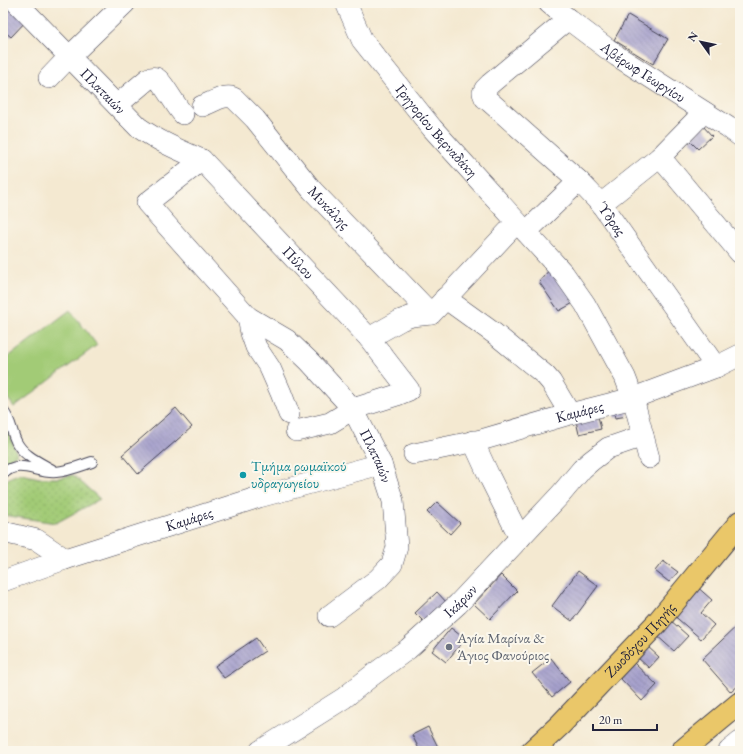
<svg xmlns="http://www.w3.org/2000/svg" width="743" height="754" font-family="'EB Garamond',serif">
<style>
.grass{fill:url(#grass-dots);stroke:#627658}
.park{fill:#a2cb76;stroke:#627658}
.building{fill:url(#building-back-hatch)}
.lines{fill:none;stroke-linecap:round;stroke-linejoin:round}
.lane-casing{stroke:#424052;stroke-width:12}
.street-casing{stroke:#424052;stroke-width:22}
.primary-casing{stroke:#424052;stroke-width:24}
.lane{stroke:#fff;stroke-width:10}
.street{stroke:#fff;stroke-width:21}
.primary{stroke:#eac769;stroke-width:22}
.culture-dot{fill:#0f9aa8;stroke:#fbf7ec;stroke-width:1.5}
.worship-dot{fill:#6b7280;stroke:#fbf7ec;stroke-width:1.5}
.labels{text-anchor:middle;stroke-width:4;stroke-linejoin:round;paint-order:stroke}
.street-label{font-size:15px;fill:#22223b;stroke:#fbf7ec}
.culture-label{font-size:15px;fill:#0d838f;stroke:#fbf7ec;text-anchor:start}
.worship-label{font-size:15px;fill:#5b616d;stroke:#fbf7ec;text-anchor:start}
</style>
<defs>
<pattern id="grass-dots" width="8" height="8" patternUnits="userSpaceOnUse"><rect width="8" height="8" fill="#a2cb76"/><path d="M2 2h.1M6 6h.1" fill="none" stroke="#8bae67" stroke-width="1.8" stroke-linecap="round"/></pattern>
<pattern id="building-back-hatch" width="6" height="6" patternUnits="userSpaceOnUse"><rect width="6" height="6" fill="#a6a0cc"/><path d="M-1 5l2 2M0 0l6 6M5-1l2 2" fill="none" stroke="#8782a7"/></pattern>
</defs>
<rect width="100%" height="100%" fill="#fbf7ec"/>
<filter id="ink" filterUnits="userSpaceOnUse"><feTurbulence type="fractalNoise" baseFrequency=".025" numOctaves="2"/><feDisplacementMap in="SourceGraphic" scale="8" xChannelSelector="R" yChannelSelector="G"/><feConvolveMatrix kernelMatrix="1 2 1 2 8 2 1 2 1" color-interpolation-filters="sRGB"/></filter>
<filter id="wash" filterUnits="userSpaceOnUse"><feTurbulence type="fractalNoise" baseFrequency=".012" numOctaves="4" result="noise"/><feDisplacementMap in="SourceGraphic" scale="16" xChannelSelector="R" yChannelSelector="G"/><feGaussianBlur stdDeviation="0.9" result="paint"/><feColorMatrix in="noise" values="0 0 0 0 0 0 0 0 0 0 0 0 0 0 0 0 0 1.4 0 .05"/><feComposite in="paint" operator="in"/></filter>
<g filter="url(#wash)">
<rect width="100%" height="100%" fill="#f4e9d1"/>
<path class="grass" d="M6,424L17,455L12,457L3,464V427Z
M22,474L39,478H58L73,475L100,499L56,523L3,515V484C9,477 13,475 22,474Z"/>
<path class="park" d="M70,310L97,345L14,407L3,392V361Z"/>
<g id="blocks">
<path class="building" d="M3,3H15L30,17L11,37L3,30Z
M628,15L668,39L653,64L614,40Z
M703,126L712,136L698,149L689,140Z
M555,263L577,301L559,311L539,282Z
M626,404L628,416L615,418L613,407Z
M176,408L192,427L138,474L122,455Z
M597,412L601,429L579,434L575,417Z
M437,502L460,523L450,534L427,512Z
M663,561L678,572L669,582L655,571Z
M578,571L598,586L572,621L552,606Z
M501,575L517,591L490,619L474,604Z
M695,585L712,600L701,613L714,625L701,639L671,613Z
M437,592L447,603L426,624L415,613Z
M669,619L688,636L674,651L655,634Z
M740,623V684L731,692L702,659Z
M451,628L465,639L446,662L432,651Z
M256,638L265,651L224,678L215,666Z
M647,646L659,657L649,668L637,657Z
M551,658L570,682L552,697L532,673Z
M634,663L657,685L642,701L620,678Z
M428,727L438,747L430,751H420L412,735Z"/>
</g>
</g>
<g filter="url(#ink)">
<use href="#blocks" fill-opacity="0" stroke="#424052" stroke-width="1"/>
<g class="lines">
<g class="lane-casing">
<path id="lane" d="M3,411C12,422 11,432 17,443C24,456 41,463 54,471
M3,474C19,458 37,474 56,472C68,471 80,466 92,462"/>
</g>
<g class="street-casing">
<g id="street">
<path id="s1" d="M17,3L138,127C158,141 179,150 202,160L369,338L401,320L412,316L431,314L517,222"/>
<path id="s2" d="M346,3L362,40L432,128L564,274L585,304L625,377L633,398L649,458"/>
<path id="s3" d="M549,3L568,19L617,56L728,127L740,136"/>
<path id="s4" d="M568,19L490,84L485,89L483,93L485,98L489,101L579,181L601,204L716,367"/>
<path d="M49,78L69,57L125,3"/>
<path d="M117,105L149,78C151,78 153,77 156,78C162,80 176,107 183,114"/>
<path id="s5" d="M202,106C211,103 227,92 235,99L255,119L312,190L431,314"/>
<path d="M660,157L740,253"/>
<path id="s6" d="M202,160L147,203L248,317L287,340L309,361L353,409L381,464L393,501L397,547L392,564L378,579L329,616"/>
<path d="M601,204L660,157L704,112"/>
<path d="M526,232L579,181"/>
<path d="M445,298L495,334L545,375L551,382L570,414"/>
<path d="M248,317L251,333L256,347L270,368L281,393L289,414"/>
<path d="M296,431L330,423L353,409L397,395L409,390L369,338"/>
<path d="M473,441L490,478L520,538"/>
<path id="s7" d="M414,454L481,440L570,414L633,398L716,367L740,355"/>
<path d="M3,532L37,540L65,559"/>
<path id="s8" d="M3,581L65,559L259,497L381,464"/>
<path id="s9" d="M260,751L344,698L370,677L408,649L458,604L561,494L582,469L591,461L608,448L643,436"/>
<path d="M729,751L740,742"/>
</g>
</g>
<g class="primary-casing">
<g id="primary">
<path id="s10" d="M532,751L560,725L657,623L740,522"/>
<path d="M682,751L740,703"/>
</g>
</g>
<use href="#lane" class="lane"/>
<use href="#street" class="street"/>
<use href="#primary" class="primary"/>
</g>
</g>
<circle class="culture-dot" cx="243" cy="475" r="4"/>
<circle class="worship-dot" cx="449" cy="647" r="4"/>
<g class="labels">
<g class="street-label">
<text dy="5" stroke="none"><textPath href="#s3" startOffset="117">Αβέρωφ Γεωργίου</textPath></text>
<text dy="5" stroke="none"><textPath href="#s1" startOffset="123">Πλαταιών</textPath></text>
<text dy="5" stroke="none"><textPath href="#s2" startOffset="158">Γρηγορίου Βερναδάκη</textPath></text>
<text dy="5" stroke="none"><textPath href="#s5" startOffset="179">Μυκάλης</textPath></text>
<text dy="5" stroke="none"><textPath href="#s4" startOffset="294">Ύδρας</textPath></text>
<text dy="5" stroke="none"><textPath href="#s1" startOffset="386">Πύλου</textPath></text>
<text dy="5" stroke="none"><textPath href="#s7" startOffset="171">Καμάρες</textPath></text>
<text dy="5" stroke="none"><textPath href="#s6" startOffset="415">Πλαταιών</textPath></text>
<text dy="5" stroke="none"><textPath href="#s8" startOffset="196">Καμάρες</textPath></text>
<text dy="5" stroke="none"><textPath href="#s9" startOffset="251">Ικάρων</textPath></text>
<text dy="5" stroke="none"><textPath href="#s10" startOffset="155">Ζωοδόχου Πηγής</textPath></text>
</g>
<g class="culture-label">
<text x="251" y="471">Τμήμα ρωμαϊκού<tspan x="251" dy="17">υδραγωγείου</tspan></text>
</g>
<g class="worship-label">
<text x="457" y="643">Αγία Μαρίνα &amp;<tspan x="457" dy="17">Άγιος Φανούριος</tspan></text>
</g>
</g>
<rect width="743" height="754" fill="none" stroke="#fbf7ec" stroke-width="16"/>
<g transform="translate(701 42) rotate(303)" stroke="#fbf7ec" stroke-width="3" paint-order="stroke">
<path d="M0-3L7 15L0 10L-7 15Z" fill="#22223b"/>
<text y="-6" font-size="11" font-weight="bold" text-anchor="middle" fill="#22223b">N</text>
</g>
<path d="M593 724v6h64v-6" fill="none" stroke="#22223b" stroke-width="2"/>
<text x="599" y="724" font-size="12" fill="#22223b" stroke="#fbf7ec" stroke-width="3" paint-order="stroke">20 m</text>
</svg>
